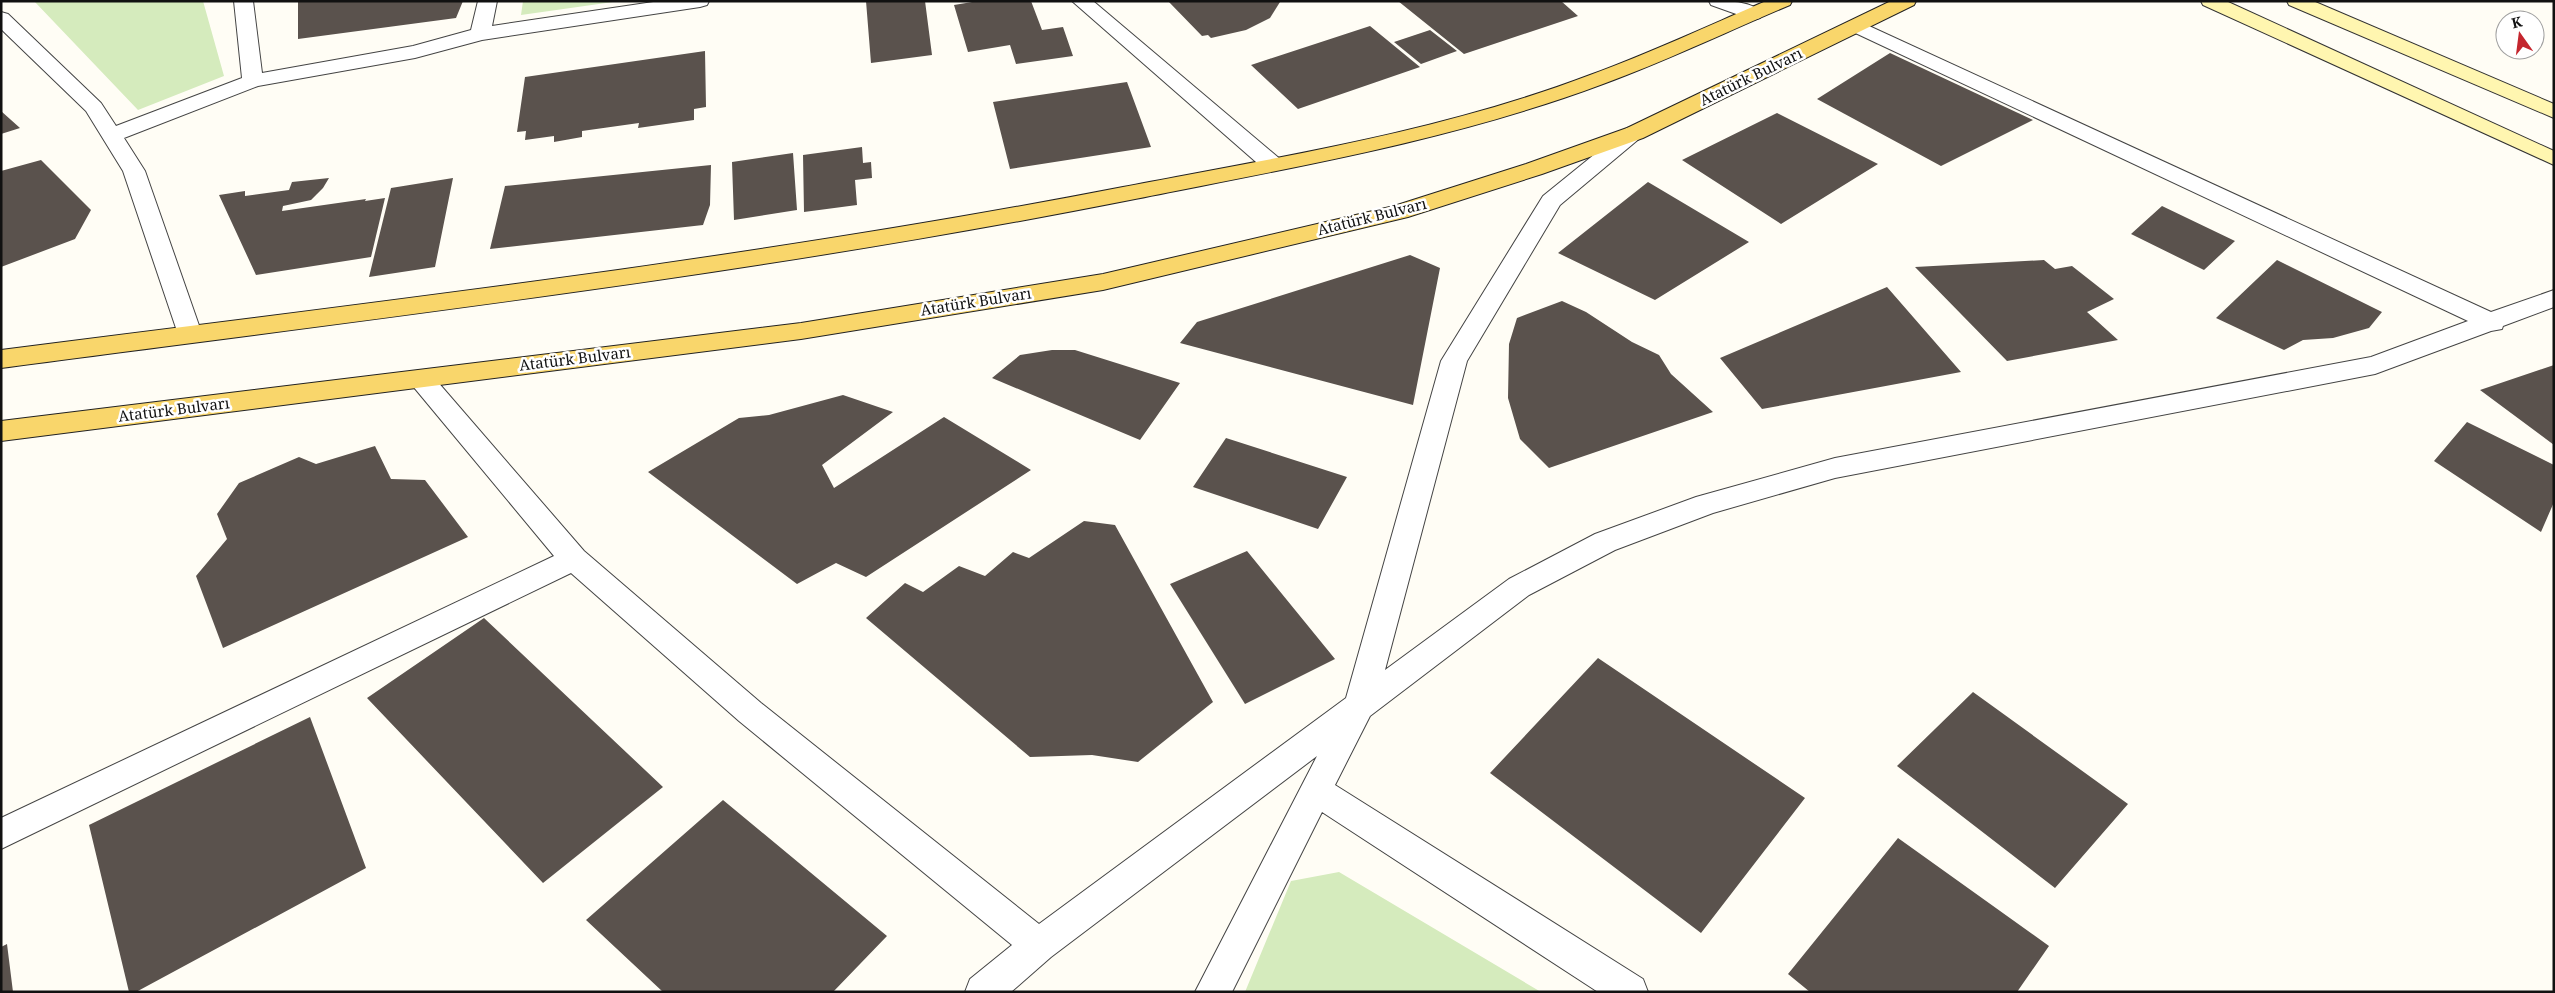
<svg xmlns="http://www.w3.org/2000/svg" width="2555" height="993" font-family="'Noto Serif',serif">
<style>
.green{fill:#d5ebbd}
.building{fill:#5a524d}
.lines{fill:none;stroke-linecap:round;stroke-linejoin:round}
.minor-casing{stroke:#444;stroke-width:2}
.secondary-casing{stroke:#333;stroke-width:2}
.primary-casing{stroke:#222;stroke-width:2}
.minor{fill:#fff;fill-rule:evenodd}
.secondary{fill:#fff6b0;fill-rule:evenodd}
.primary{fill:#f9d66b;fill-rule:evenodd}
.labels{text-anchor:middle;stroke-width:5;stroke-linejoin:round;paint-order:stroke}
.street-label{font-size:15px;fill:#111;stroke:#fff}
</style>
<rect width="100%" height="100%" fill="#fffdf5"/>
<path class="green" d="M34,1H203L224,76L138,110Z
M523,1H620L521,15Z
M1339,872L1541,992H1245L1291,881Z"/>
<path class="building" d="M298,1H463L456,18L298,39Z
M866,1H925L932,55L871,63Z
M978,1H1031L1042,30L1063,27L1073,56L1016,64L1010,45L968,52L954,5Z
M1168,1H1280V2L1270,18L1246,30L1211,38L1208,35L1202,36Z
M1398,1H1561L1578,16L1464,54Z
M1370,26L1420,67L1298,109L1251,65Z
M1430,30L1457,51L1421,64L1394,42Z
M705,51L706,107L694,109V120L638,128L639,123L582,131V137L554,142V136L525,140L526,131L517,132L525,77Z
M1890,53L2033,120L1941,166L1817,99Z
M1127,82L1151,147L1010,169L993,102Z
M1,111L20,128L1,134Z
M1777,113L1878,164L1781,224L1682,160Z
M862,147L863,163L871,162L872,178L855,180L857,205L804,212L803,155Z
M793,153L797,210L734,220L732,162Z
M41,160L91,210L75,239L1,267V171Z
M711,165L710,205L703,225L490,249L505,186Z
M329,178L323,188L311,200L283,206L282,211L366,199L365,201L385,198L371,257L256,275L219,195L245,191V196L289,190L292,182Z
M453,178L435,267L369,277L391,188Z
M1648,182L1749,242L1655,300L1558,253Z
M2162,206L2235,241L2204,270L2131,234Z
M1410,255L1440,268L1413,405L1180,343L1197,322Z
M2044,260L2055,269L2072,266L2114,299L2087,312L2118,340L2007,361L1915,267Z
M2277,260L2382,312L2369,328L2333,338L2303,340L2284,350L2216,318Z
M1887,287L1961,372L1762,409L1720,358Z
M1562,301L1586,312L1632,342L1659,355L1671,374L1713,412L1549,468L1520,439L1508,398L1509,344L1517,318Z
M1052,350H1075L1180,383L1140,440L992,378L1020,355Z
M2554,365V445L2480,390Z
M843,395L893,412L822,465L834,488L944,417L1031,470L866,577L836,563L797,584L648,472L739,418L769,415Z
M2467,422L2554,465V502L2541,532L2434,461Z
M1226,438L1347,477L1318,529L1193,487Z
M375,446L391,479L425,480L468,537L223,648L196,576L227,539L217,514L239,483L299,457L316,464Z
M1084,521L1115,525L1213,702L1138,762L1092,755L1030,757L866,618L905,583L923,592L959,566L985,576L1013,552L1029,558Z
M1247,551L1335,659L1245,704L1170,584Z
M484,618L663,787L543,883L367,698Z
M1598,658L1805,798L1701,933L1490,773Z
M1973,692L2128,804L2055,888L1897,766Z
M310,717L366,868L136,992H129L89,825Z
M723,800L887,936L833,992H663L586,920Z
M1898,838L2049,946L2017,992H1810L1788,974Z
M7,944L13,992H1V947Z"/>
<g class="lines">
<g class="minor-casing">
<path id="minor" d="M234,1H253L262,73L413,46L471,30L478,1H497L492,26L660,1H709L707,5L700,7L482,40L415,58L258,86L124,138L145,171L202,334L199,340L190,342L181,340L178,334L123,171L86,111L1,29V12L8,14L101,103L116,126L242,78Z
M1072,1H1093L1280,159L1283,164L1280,169L1272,171L1264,169Z
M1709,1C1725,1 1752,0 1763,14L1760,18L1753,20L1711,5Z
M1856,20L2491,312L2554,290V307L2503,326L2502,329L2491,331L2375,374L1835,478L1713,513L1615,550L1529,595L1370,716L1335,785L1643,979L1648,992H1598L1322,812L1232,992H1195L1317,756L1051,957L1011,992H965L970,979L1012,945L739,721L571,573L1,849V818L554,556L412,385L408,379L412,373L421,370L430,373L584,551L761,703L1039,924L1346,698L1441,361L1543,196L1627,128L1635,127L1643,128L1646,133L1560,205L1467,361L1385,670L1509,579L1595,534L1696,497L1835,458L2371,357L2468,321L1849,30L1846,26L1849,22Z"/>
</g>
<g class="secondary-casing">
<path id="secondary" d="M2201,1H2226L2554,151V165L2203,5Z
M2287,1H2313L2554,104V118L2289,5Z"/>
</g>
<g class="primary-casing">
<path id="primary" d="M1766,1H1792L1790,5C1728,31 1666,61 1603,84C1451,141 1289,168 1130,200C757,274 378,318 1,368V350C376,302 752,259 1123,187C1280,157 1440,132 1590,75C1650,53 1708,26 1766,1Z
M1891,1H1916L1914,5L1643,138L1542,174L1408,217L1103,290L801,339L1,441V421L801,323L1103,274L1394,206L1526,164L1627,128Z"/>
</g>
<use href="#minor" class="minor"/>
<use href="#secondary" class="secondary"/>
<use href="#primary" class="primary"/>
</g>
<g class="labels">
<g class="street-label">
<text transform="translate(1751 77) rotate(-26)" y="5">Atatürk Bulvarı</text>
<text transform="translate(1372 217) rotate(-14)" y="5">Atatürk Bulvarı</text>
<text transform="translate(976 302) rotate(-9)" y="5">Atatürk Bulvarı</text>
<text transform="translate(575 359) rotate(-7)" y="5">Atatürk Bulvarı</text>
<text transform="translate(174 410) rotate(-7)" y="5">Atatürk Bulvarı</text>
</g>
</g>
<rect width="2555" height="993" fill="none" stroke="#111111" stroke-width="5"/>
<g transform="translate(2520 35) rotate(346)"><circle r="24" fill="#ffffff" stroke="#a0a0a0"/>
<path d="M0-4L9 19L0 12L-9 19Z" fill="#c4262e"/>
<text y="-8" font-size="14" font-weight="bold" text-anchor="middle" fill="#111111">K</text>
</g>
</svg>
